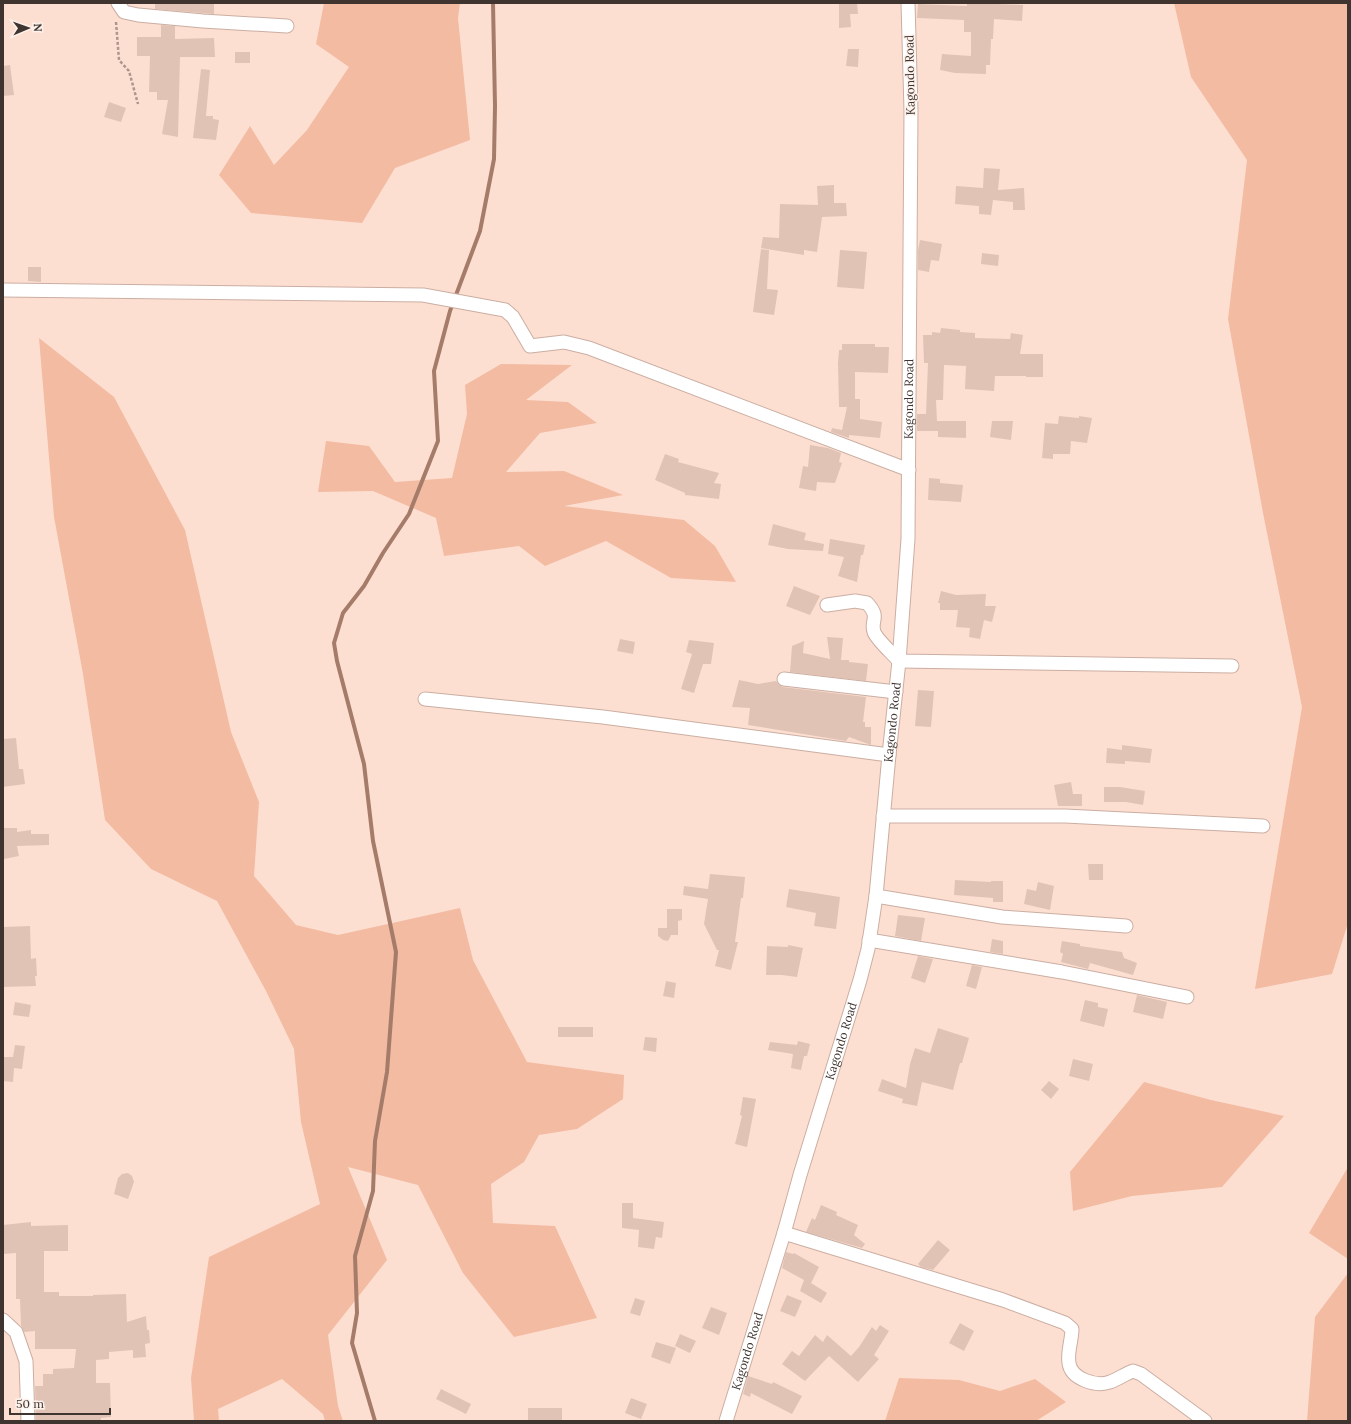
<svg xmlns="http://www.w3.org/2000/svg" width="1351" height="1424" font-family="Lora,serif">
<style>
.green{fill:#f3bba2}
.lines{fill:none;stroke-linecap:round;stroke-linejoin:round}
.stream{stroke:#a57b69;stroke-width:4}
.building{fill:#e1c3b6}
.minor-casing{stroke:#cbaea2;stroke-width:15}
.path{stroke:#ad978d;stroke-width:2.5;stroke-dasharray:3 2;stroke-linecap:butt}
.minor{stroke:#fff;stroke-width:13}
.labels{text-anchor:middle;stroke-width:3;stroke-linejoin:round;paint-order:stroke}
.street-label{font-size:12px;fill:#3f342f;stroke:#fdf1eb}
</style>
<rect width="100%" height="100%" fill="#fddfd2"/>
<path class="green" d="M324,3H460L458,18L470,140L395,168L362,223L251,213L219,175L250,126L274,165L307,130L349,67L316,44Z
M1174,3H1348V923L1332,974L1255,989L1302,707L1263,513L1228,319L1247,160L1191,77Z
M39,338L114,397L185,530L231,732L259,802L254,876L296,925L338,935L460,908L473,960L527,1062L624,1075L623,1099L577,1129L539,1135L524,1162L491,1184L493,1223L555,1226L597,1318L514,1337L463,1273L418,1185L348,1167L387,1260L328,1335L338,1406L343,1421H325L323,1414L282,1379L218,1409L219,1421H194L191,1378L209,1257L320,1204L301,1122L294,1049L266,991L217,901L151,869L105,820L83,674L54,517Z
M501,364L572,365L526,400L568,402L597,423L540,433L506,472L564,471L623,495L564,506L684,520L715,546L736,582L671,578L606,541L545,566L519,546L444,556L436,518L373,491L318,492L326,441L369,446L395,482L452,478L467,414L465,385Z
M1144,1082L1211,1100L1284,1116L1222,1187L1132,1196L1073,1211L1070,1172Z
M1348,1167V1259L1309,1233Z
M1348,1273V1421H1307L1315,1317Z
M899,1378L959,1380L1000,1391L1035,1379L1066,1402L1036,1421H885Z"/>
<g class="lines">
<path class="stream" d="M375,1421L352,1343L357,1313L355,1256L373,1191L375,1141L387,1072L396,952L373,841L364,764L337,661L334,643L343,613L364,586L383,553L409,514L438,441L434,371L450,311L480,231L494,159L495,106L493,3"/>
</g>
<path class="building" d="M839,3H857L858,14H850L851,27L839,28Z
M967,3L1023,5L1022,21L994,19L993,39H991L990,65H986V74L955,73L940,70L942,54L971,56V32H964V20L917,18L918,4L967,6Z
M155,4H214V14L155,9Z
M161,25L175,26V39L214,38L215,57H180L178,137L162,134L168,100H157V92H149L150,56H137V37H161Z
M848,49H859L858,67L846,66Z
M235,52H250V63H235Z
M10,65L14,95L3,96V66Z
M201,69L210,70L206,116H213V119L219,120L216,140L193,138Z
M109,102L126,108L121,122L104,117Z
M984,168L1000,169L998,190L1024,188L1025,210H1013V202L993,200L991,215L979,214V206L955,204L956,186L983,188Z
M834,185V203H846L847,216L822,217L817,252L804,250V255L761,248L763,237L779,238L780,204L818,205L817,186Z
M920,240L942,244L939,261L931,260L929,272L918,270V250Z
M761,249L769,250L767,289L778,290L774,315L753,312Z
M840,250L867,252L864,289L837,287Z
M982,253L999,255L998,266L981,264Z
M28,267H41V282L28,281Z
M941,328L960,330V332L975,333V338L1010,339L1011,333L1023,335L1020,354H1043V377H1026V376H995L994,391L965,389L966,366L944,365L943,400H936L937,421H966V438L938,437V431H917V414H926L928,363H924L923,335H932V332L940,333Z
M842,344H875V347H889L888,373L855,372V399H860V419L882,422L880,438L849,435V438L831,432L832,428L842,430L847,407H839L838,363L839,350H842Z
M1059,416L1079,418V416L1092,418L1087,443L1071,441L1070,454H1053V459L1042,458L1045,423L1058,424Z
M992,421H1013L1011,440L990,437Z
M810,445L828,448L841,453L839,462L842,463L835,483L817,482L816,491L799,488L803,466L808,467Z
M665,454L679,459L678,462L719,473L714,483L721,484L719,499L685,495V493L655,480Z
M929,478L940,479V483L963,485L961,502L928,500Z
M773,524L806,533L804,540L824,544L823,551L788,549L768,545Z
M830,539L865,545L863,555H861L857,582L838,576L844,557L828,554Z
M794,586L820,596L810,615L786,606Z
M941,591L956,595L986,594L985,606H996L992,622L984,620L980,639L969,637L970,628L956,627L958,610H940V603H938Z
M827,637L843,638L841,660H849V662L868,664L866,681L790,672L792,646L804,641L803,653L830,659Z
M620,639L635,642L633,654L617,651Z
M689,640L714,643L711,664H703L694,693L681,689L692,654L686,652Z
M739,680L758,684L776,681L779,685L783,687L866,697L863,722H865V727H871V745L849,737L846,741L748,725L750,708L732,707Z
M918,690L934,691L931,727L915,726Z
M16,738L19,769H23L25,784L3,787V739Z
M1122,745L1152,749L1150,763L1125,761V764L1106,763L1107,748L1122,750Z
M1071,782L1073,794H1082V806H1058L1054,785Z
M1104,787H1120L1145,791L1143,805L1126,802H1104Z
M3,828H17V832L31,830V834H49V845L17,846L19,856L4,859Z
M1088,864H1103V880H1089Z
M710,874L745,877L743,898H741L735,942H738L731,970L715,966L719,950H717L704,924L708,899L683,895L684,886L708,889Z
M955,880L991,882V881H1003V902H993V898L954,895Z
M1038,882L1054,886L1050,910L1024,904L1027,889L1036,891Z
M789,889L840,897L836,929L814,926L816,913L786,907Z
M667,909H682V920L678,921V935H671L668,941L663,940L658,936V928H667Z
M898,915L925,918L921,941L895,936Z
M30,926L31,959L36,958L37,976H35L36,986L3,987V927Z
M992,939L1003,941V954L990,952Z
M1062,941L1080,944V946L1122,952L1124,958L1137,963L1133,975L1090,963L1088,969L1061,962L1063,954L1060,952Z
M788,945L803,948L797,977L782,975H766L767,946L788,947Z
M918,956L933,959L925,983L911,978Z
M972,965L982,967L976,989L966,986Z
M666,981L676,983L674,998L663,996Z
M1137,995L1167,1002L1163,1019L1133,1012Z
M1085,1000L1098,1003V1007L1108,1009L1104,1027L1080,1021Z
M15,1002L31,1005L29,1017L13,1015Z
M558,1027H593V1037H558Z
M938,1028L969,1038L962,1063H960L953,1090L922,1082L917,1106L902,1103L903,1099L878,1091L882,1079L906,1088L910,1064L915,1048L930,1053Z
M645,1037L657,1038L656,1052L643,1050Z
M798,1041L810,1044L807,1056H804L801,1070L791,1068L793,1054L768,1050L770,1042L797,1045Z
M15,1045L25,1046L22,1069L14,1068L13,1082L3,1081V1057H13Z
M1073,1059L1093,1064L1089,1081L1069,1076Z
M1049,1081L1059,1089L1051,1099L1041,1090Z
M743,1097L756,1099L747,1147L735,1144L742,1116L740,1115Z
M128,1173L132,1176L134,1182L128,1199L114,1194L118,1178L122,1174Z
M622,1203H633V1218L664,1222L662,1238L656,1237L654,1249L638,1247L639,1230L622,1228Z
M821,1205L837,1212L836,1215L858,1225L854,1235L865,1244L862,1248L806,1232L812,1218L815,1220Z
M31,1222V1226L68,1225V1251H44V1292H59V1296H93V1295L126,1294L127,1322L146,1316L147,1330H149L150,1343L145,1344L146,1357L133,1358V1350L109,1352V1359L96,1360V1383H110L111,1417L101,1418V1420L90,1421H36L35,1386H43V1374H53V1369L74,1368L76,1349H35V1331L24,1332L21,1325L20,1299H16V1253L3,1254V1225Z
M938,1240L950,1250L933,1270L921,1267L918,1264Z
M786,1252L793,1254L794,1253L819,1267L811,1283L827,1293L821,1303L800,1291L804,1280L782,1268Z
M787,1295L802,1301L795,1317L780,1311Z
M635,1298L645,1301L640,1316L630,1313Z
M711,1307L727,1313L719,1335L702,1328Z
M960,1323L974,1331L964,1351L949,1343Z
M880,1325L889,1331L874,1355L879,1359L858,1382L829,1356L805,1381L782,1364L792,1351L799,1356L815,1335L823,1342L827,1335L851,1356L859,1347L872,1327L876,1331Z
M680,1334L696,1341L690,1353L675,1346Z
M656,1342L676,1348L670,1364L651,1357Z
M748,1376L772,1384L773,1382L802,1396L792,1414L751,1393L750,1397L743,1394Z
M441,1389L471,1404L466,1414L436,1399Z
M631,1398L647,1404L641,1419L625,1413Z
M528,1408H562V1421H528Z"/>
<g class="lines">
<g class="minor-casing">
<g id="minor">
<path d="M118,3L124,12L138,15L203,21L287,26"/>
<path d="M3,290L423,295L505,310L513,317L530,346L564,342L589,348L909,470"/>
<path d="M827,605L855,601L867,603C881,618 870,620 874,632C877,640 893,654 899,661L1232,666"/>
<path d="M784,679L896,692"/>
<path d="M425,699L603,717L889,755"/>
<path d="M883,816H1065L1263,826"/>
<path d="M876,896L1002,917L1126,926"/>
<path d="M869,940L1062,972L1187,997"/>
<path d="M784,1233L1003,1300L1065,1323L1072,1329C1072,1340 1067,1352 1069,1363C1071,1379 1096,1387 1110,1382C1118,1379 1125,1374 1133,1371L1141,1374L1205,1421"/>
<path d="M3,1320L16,1332L26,1361L28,1421"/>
<path id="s1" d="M726,1421L784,1233L800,1175L860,980L868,949L876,896L889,755L899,661L908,539L911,111L908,3"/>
</g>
</g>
<path class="path" d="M116,22L119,60L129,71L138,104"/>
<use href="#minor" class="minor"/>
</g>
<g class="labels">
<g class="street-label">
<text transform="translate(910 75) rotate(-91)" y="4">Kagondo Road</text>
<text dy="4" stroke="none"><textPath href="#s1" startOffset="1045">Kagondo Road</textPath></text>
<text dy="4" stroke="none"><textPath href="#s1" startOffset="721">Kagondo Road</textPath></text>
<text dy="4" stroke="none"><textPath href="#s1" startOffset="397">Kagondo Road</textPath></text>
<text dy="4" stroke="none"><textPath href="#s1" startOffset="73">Kagondo Road</textPath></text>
</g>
</g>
<rect width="1351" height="1424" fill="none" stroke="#3f342f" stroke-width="8"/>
<g transform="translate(28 28) rotate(88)" stroke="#fdf1eb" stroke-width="3" paint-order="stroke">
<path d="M0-3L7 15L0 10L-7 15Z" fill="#3f342f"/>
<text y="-6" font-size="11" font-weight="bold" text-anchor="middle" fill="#3f342f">N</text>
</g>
<path d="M10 1408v6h100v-6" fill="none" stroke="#3f342f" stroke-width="2"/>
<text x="16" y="1408" font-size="12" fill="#3f342f" stroke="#fdf1eb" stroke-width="3" paint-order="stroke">50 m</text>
</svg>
